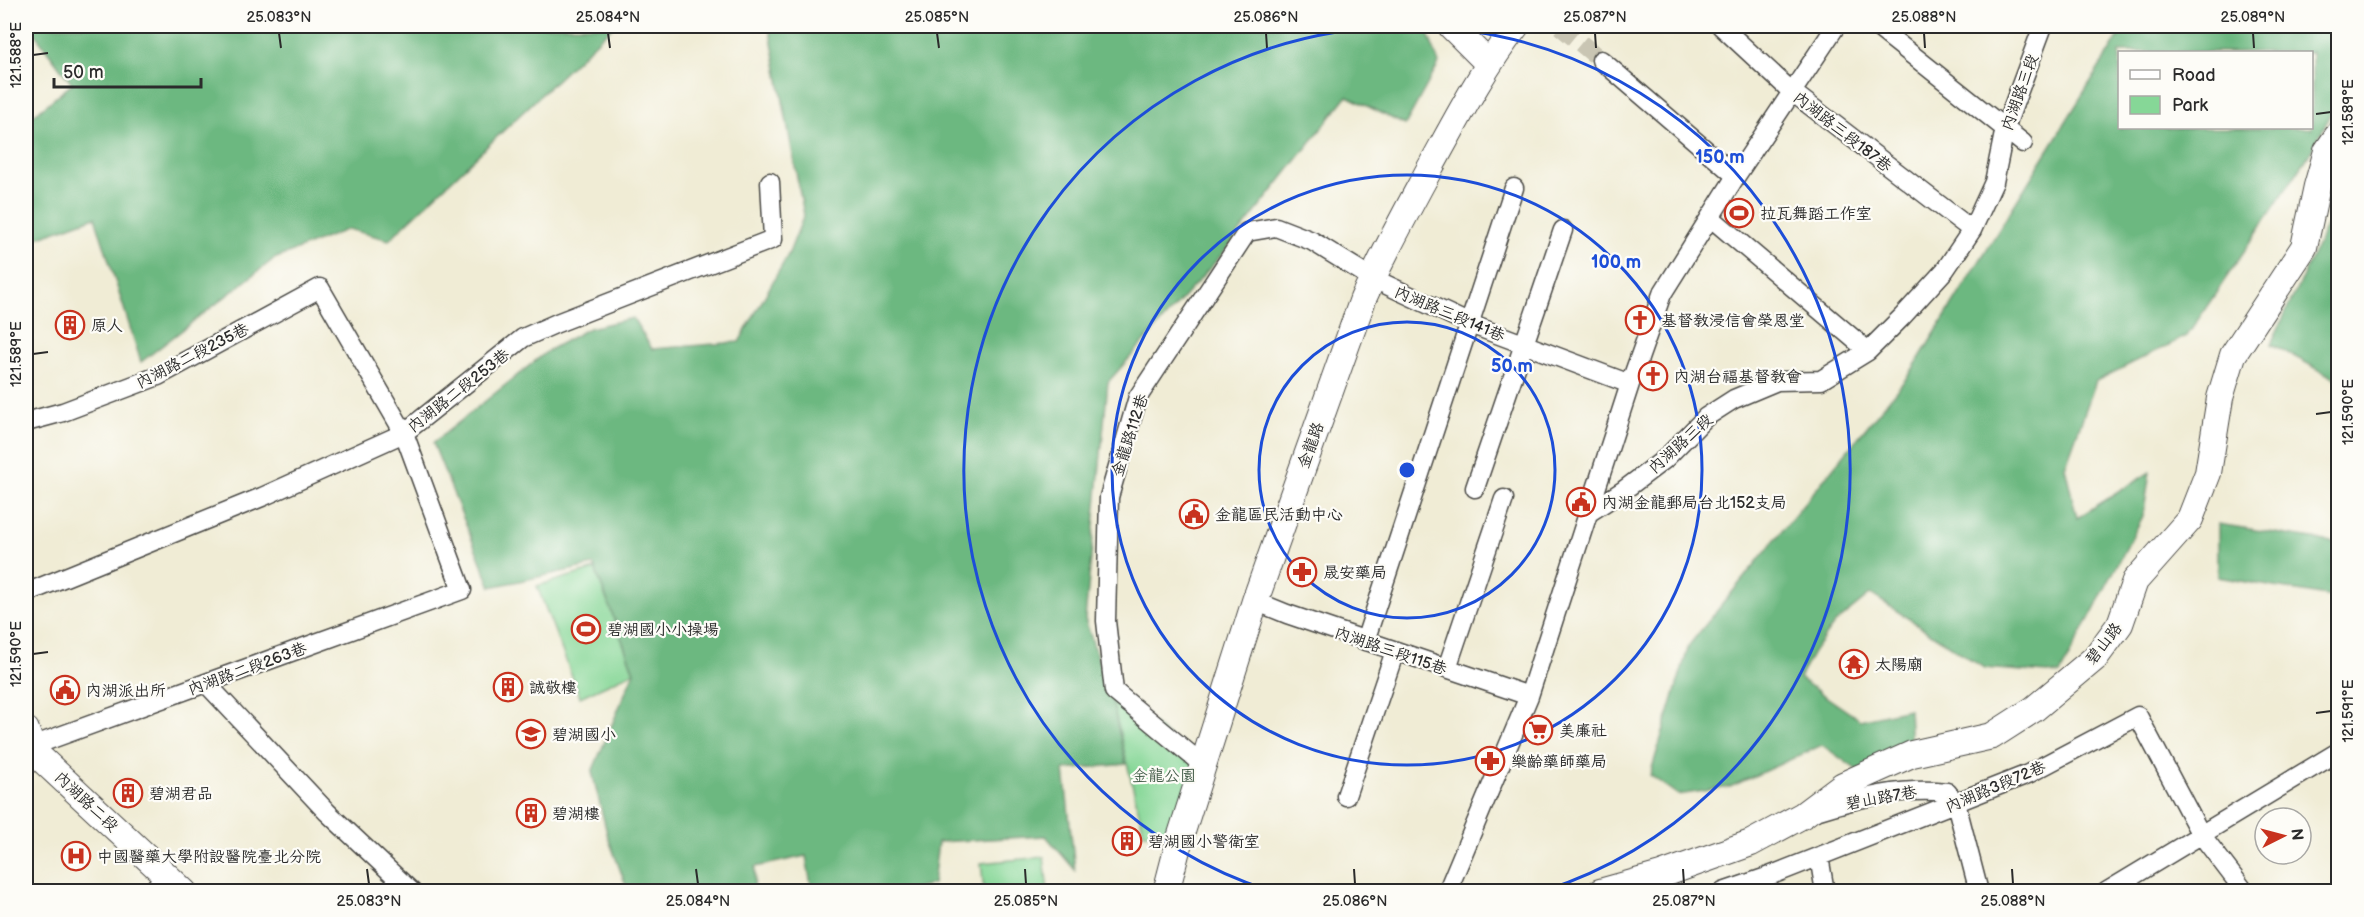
<svg xmlns="http://www.w3.org/2000/svg" width="2364" height="917" font-family="'Balsamiq Sans','LXGW WenKai TC',sans-serif">
<style>
.green{fill:#86d797;stroke:#588161;stroke-width:1.5}
.forest{fill:#6cb880;stroke:#4c7256;stroke-width:1.5;fill-rule:evenodd}
.lines{fill:none;stroke-linecap:round;stroke-linejoin:round}
.street-tunnel{stroke:#c9c5b3;stroke-width:18;stroke-dasharray:18 9;stroke-linecap:butt}
.street-casing{stroke:#494844;stroke-width:21}
.secondary-casing{stroke:#494844;stroke-width:28}
.street{stroke:#fff;stroke-width:18}
.secondary{stroke:#fff;stroke-width:26}
.ticks{fill:none;stroke:#2b2b2b;stroke-width:2}
.ring{fill:none;stroke:#1d4ed8;stroke-width:3}
.labels{text-anchor:middle;stroke-width:4.5;stroke-linejoin:round;paint-order:stroke}
.street-label{font-size:16px;fill:#2b2b2b;stroke:#fdfcf7}
.poi-label{font-size:16px;fill:#2b2b2b;stroke:#fdfcf7;text-anchor:start}
.park-label{font-size:16px;fill:#465f4b;stroke:#fdfcf7}
.centre{fill:#1d4ed8;stroke:#fdfcf7;stroke-width:3}
.ring-label{font-size:18px;text-anchor:middle;font-weight:bold;fill:#1d4ed8;stroke:#fdfcf7;stroke-width:4.5;stroke-linejoin:round;paint-order:stroke}
.neatline{fill:none;stroke:#2b2b2b;stroke-width:2}
.ticks-label{font-size:15px;text-anchor:middle;fill:#2b2b2b}
</style>
<rect width="100%" height="100%" fill="#fdfcf7"/>
<filter id="ink" filterUnits="userSpaceOnUse"><feTurbulence type="fractalNoise" baseFrequency=".0167" numOctaves="2"/><feDisplacementMap in="SourceGraphic" scale="12" xChannelSelector="R" yChannelSelector="G"/><feConvolveMatrix kernelMatrix="1 2 1 2 8 2 1 2 1" color-interpolation-filters="sRGB"/></filter>
<filter id="wash" filterUnits="userSpaceOnUse"><feTurbulence type="fractalNoise" baseFrequency=".008" numOctaves="4" result="noise"/><feDisplacementMap in="SourceGraphic" scale="24" xChannelSelector="R" yChannelSelector="G"/><feGaussianBlur stdDeviation="1.35" result="paint"/><feColorMatrix in="noise" values="0 0 0 0 0 0 0 0 0 0 0 0 0 0 0 0 0 1.4 0 .05"/><feComposite in="paint" operator="in"/></filter>
<g filter="url(#wash)">
<rect width="100%" height="100%" fill="#f0ecd5"/>
<path class="green" d="M595,569L634,672L580,697L537,586Z
M1119,695L1203,765L1180,838L1144,833L1112,701Z
M1044,857L1048,891H984L981,863Z"/>
<path class="forest" d="M29,26H613L389,240L348,229L274,259L141,362L95,217L26,242V121L72,84Z
M769,26H1425L1439,63L1405,125L1347,96L1225,251L1108,382L1085,619L1112,701L1126,764L1064,770L1075,870L1046,836L938,842L933,884L906,891H812L806,856L755,867L754,891H628L608,837L592,772L634,672L594,565L491,587L433,443L549,350L589,328L633,318L652,349L739,342L789,253L804,215Z
M2125,26H2338V101L2309,155L2187,336L2096,381L2065,467L2077,518L2150,472L2143,516L2060,674L1984,668L1871,594L1834,624L1814,651L1799,678L1860,720L1909,709L1911,749L1857,770L1822,745L1730,787L1678,795L1650,775L1689,645L1909,375ZM2120,52H2312V128H2120Z
M2338,201V380L2271,344Z
M2218,524L2338,543V598L2218,577Z"/>
</g>
<g filter="url(#ink)">
<g class="lines">
<path class="street-tunnel" d="M1560,26L1601,60"/>
<g class="street-casing">
<path id="street" d="M1721,26L1791,91L1972,230
M1876,26L2023,143
M1601,60L1736,176
M1710,217L1868,351
M26,422L63,412L158,376L320,288L404,433L462,590L46,741L26,754
M1475,488L1563,230
M1590,512L1624,490L1665,459L1706,417L1734,399L1777,381L1821,380L1868,351L1902,317L1945,270L1972,230L1994,182L2005,128L2043,26
M26,593L262,497L404,433L523,338L557,323L773,239L770,182
M1255,601L1287,614L1529,696
M1365,641L1514,188
M1447,668L1504,499
M206,683L327,812L412,892
M1203,765L1114,691L1106,621L1109,497L1138,397L1247,232L1276,227L1312,241L1372,278L1470,324L1630,384
M1346,796L1395,651
M1816,811C1858,798 1903,787 1947,792L1956,803L1979,892
M1819,856L1825,892
M152,892L166,874
M1447,892L1529,696L1630,384L1662,294L1736,176L1836,26
M1723,892L1764,878L2028,774L2138,716L2200,833L2245,892
M2106,892L2338,752"/>
</g>
<g class="secondary-casing">
<path id="secondary" d="M1451,26L1489,64
M26,730L33,751L184,892
M1166,892L1180,838L1255,601L1363,299C1383,254 1407,211 1430,168C1457,119 1482,70 1516,26
M1600,892L1661,875L1751,843L1803,815L1843,785L1912,754L1992,736L2034,709L2095,658L2120,624L2135,581L2190,519L2208,473L2220,398L2233,355L2304,247L2317,186L2327,151L2338,135"/>
</g>
<use href="#street" class="street"/>
<use href="#secondary" class="secondary"/>
</g>
</g>
<path class="ticks" d="M279,33L281,48M608,33L610,48M937,33L939,48M1266,33L1267,48M1595,33L1596,48M1924,33L1925,48M2253,33L2254,48M33,55L48,53M2316,114L2331,112M33,354L48,352M2316,414L2331,412M33,654L48,652M2316,713L2331,711M367,869L369,884M696,869L698,884M1025,869L1026,884M1354,869L1355,884M1683,869L1684,884M2012,869L2013,884"/>
<g class="ring">
<circle cx="1407" cy="470" r="148"/>
<circle cx="1407" cy="470" r="295"/>
<path d="M1270 891A443 443 0 1 1 1544 891"/>
</g>
<defs>
<g id="stadium-ring" transform="scale(1.5)"><circle r="9.5" fill="#fdfcf7" stroke="#c8321e" stroke-width="1.5"/><path d="M0-5a6.5 5 0 1 0 0 10a6.5 5 0 1 0 0-10ZM-3.5-1.8h7v3.6h-7Z" fill="#c8321e"/></g>
<g id="church-ring" transform="scale(1.5)"><circle r="9.5" fill="#fdfcf7" stroke="#c8321e" stroke-width="1.5"/><path d="M-1.2-6h2.4v3.5h3.3v2.4h-3.3V6h-2.4V-.1h-3.3v-2.4h3.3Z" fill="#c8321e"/></g>
<g id="building-ring" transform="scale(1.5)"><circle r="9.5" fill="#fdfcf7" stroke="#c8321e" stroke-width="1.5"/><path d="M-4-6H4V6H1V3H-1V6H-4ZM-2.5-4.3h1.7v1.8h-1.7ZM.8-4.3h1.7v1.8H.8ZM-2.5-1h1.7V.8h-1.7ZM.8-1h1.7V.8H.8Z" fill="#c8321e"/></g>
<g id="civic-ring" transform="scale(1.5)"><circle r="9.5" fill="#fdfcf7" stroke="#c8321e" stroke-width="1.5"/><path d="M-.6-6.5H3V-4.5H.6V-3L4-1V1h2V6H-6V1h2V-1L-.6-3ZM-1.2 2.5V6h2.4V2.5Z" fill="#c8321e"/></g>
<g id="pharmacy-ring" transform="scale(1.5)"><circle r="9.5" fill="#fdfcf7" stroke="#c8321e" stroke-width="1.5"/><path d="M-2-6h4v4h4v4h-4v4h-4v-4h-4v-4h4Z" fill="#c8321e"/></g>
<g id="temple-ring" transform="scale(1.5)"><circle r="9.5" fill="#fdfcf7" stroke="#c8321e" stroke-width="1.5"/><path d="M0-6L5-2H3V0L6.5 2.5H4V6H1.5V3h-3V6H-4V2.5H-6.5L-3 0V-2H-5Z" fill="#c8321e"/></g>
<g id="supermarket-ring" transform="scale(1.5)"><circle r="9.5" fill="#fdfcf7" stroke="#c8321e" stroke-width="1.5"/><path d="M-6-5.5h2.5l.6 2H6L4.5 2H-2.5L-4.4-4H-6ZM-1.5 3.2a1.3 1.3 0 1 0 .1 0ZM3 3.2a1.3 1.3 0 1 0 .1 0Z" fill="#c8321e"/></g>
<g id="school-ring" transform="scale(1.5)"><circle r="9.5" fill="#fdfcf7" stroke="#c8321e" stroke-width="1.5"/><path d="M0-5L7-2L0 1L-7-2ZM-4 1L0 2.5L4 1V4Q0 6-4 4Z" fill="#c8321e"/></g>
<g id="hospital-ring" transform="scale(1.5)"><circle r="9.5" fill="#fdfcf7" stroke="#c8321e" stroke-width="1.5"/><path d="M-5-5h3v3.5h4V-5h3V5h-3V1.5h-4V5h-3Z" fill="#c8321e"/></g>
</defs>
<g fill-rule="evenodd">
<use href="#stadium-ring" x="1739" y="213"/>
<use href="#church-ring" x="1640" y="320"/>
<use href="#building-ring" x="70" y="325"/>
<use href="#church-ring" x="1653" y="376"/>
<use href="#civic-ring" x="1581" y="502"/>
<use href="#civic-ring" x="1194" y="514"/>
<use href="#pharmacy-ring" x="1302" y="572"/>
<use href="#stadium-ring" x="586" y="629"/>
<use href="#temple-ring" x="1854" y="664"/>
<use href="#building-ring" x="508" y="687"/>
<use href="#civic-ring" x="65" y="690"/>
<use href="#supermarket-ring" x="1538" y="730"/>
<use href="#school-ring" x="531" y="734"/>
<use href="#pharmacy-ring" x="1490" y="761"/>
<use href="#building-ring" x="128" y="793"/>
<use href="#building-ring" x="531" y="813"/>
<use href="#building-ring" x="1127" y="841"/>
<use href="#hospital-ring" x="76" y="856"/>
</g>
<g class="labels">
<g class="street-label">
<text transform="translate(2019 92) rotate(-70)" y="6">內湖路三段</text>
<text transform="translate(1843 131) rotate(38)" y="6">內湖路三段187巷</text>
<text transform="translate(1450 313) rotate(23)" y="6">內湖路三段141巷</text>
<text transform="translate(192 355) rotate(-27)" y="6">內湖路二段235巷</text>
<text transform="translate(458 390) rotate(-38)" y="6">內湖路二段253巷</text>
<text transform="translate(1129 435) rotate(-72)" y="6">金龍路112巷</text>
<text transform="translate(1680 443) rotate(-42)" y="6">內湖路三段</text>
<text transform="translate(1310 445) rotate(-70)" y="6">金龍路</text>
<text transform="translate(2103 643) rotate(-52)" y="6">碧山路</text>
<text transform="translate(1391 650) rotate(19)" y="6">內湖路三段115巷</text>
<text transform="translate(247 668) rotate(-20)" y="6">內湖路二段263巷</text>
<text transform="translate(1995 786) rotate(-23)" y="6">內湖路3段72巷</text>
<text transform="translate(1881 797) rotate(-10)" y="6">碧山路7巷</text>
<text transform="translate(87 801) rotate(43)" y="6">內湖路二段</text>
</g>
<g class="poi-label">
<text x="1760" y="219">拉瓦舞蹈工作室</text>
<text x="1661" y="326">基督教浸信會榮恩堂</text>
<text x="91" y="331">原人</text>
<text x="1674" y="382">內湖台福基督教會</text>
<text x="1602" y="508">內湖金龍郵局台北152支局</text>
<text x="1215" y="520">金龍區民活動中心</text>
<text x="1323" y="578">晟安藥局</text>
<text x="607" y="635">碧湖國小小操場</text>
<text x="1875" y="670">太陽廟</text>
<text x="529" y="693">誠敬樓</text>
<text x="86" y="696">內湖派出所</text>
<text x="1559" y="736">美廉社</text>
<text x="552" y="740">碧湖國小</text>
<text x="1511" y="767">樂齡藥師藥局</text>
<text x="149" y="799">碧湖君品</text>
<text x="552" y="819">碧湖樓</text>
<text x="1148" y="847">碧湖國小警衛室</text>
<text x="97" y="862">中國醫藥大學附設醫院臺北分院</text>
</g>
<g class="park-label">
<text x="1164" y="781">金龍公園</text>
</g>
</g>
<circle cx="1407" cy="470" r="9" class="centre"/>
<g class="ring-label">
<text x="1720" y="163">150 m</text>
<text x="1616" y="268">100 m</text>
<text x="1512" y="372">50 m</text>
</g>
<rect width="2364" height="917" fill="none" stroke="#fdfcf7" stroke-width="66"/>
<rect x="2118" y="51" width="195" height="78" fill="#fdfcf7" stroke="#a9a8a5" stroke-width="1.5"/>
<rect x="2130" y="70" width="30" height="9" fill="#ffffff" stroke="#a9a8a5" stroke-width="1.5"/>
<text x="2172" y="81" font-size="18" fill="#2b2b2b">Road</text>
<rect x="2130" y="96" width="30" height="18" fill="#86d797" stroke="#a9a8a5" stroke-width="1.5"/>
<text x="2172" y="111" font-size="18" fill="#2b2b2b">Park</text>
<g transform="translate(2283 836) rotate(84)"><circle r="28" fill="#fdfcf7" stroke="#a9a8a5" stroke-width="1.5"/>
<path d="M0-4.5L10 22L0 15L-10 22Z" fill="#c8321e"/>
<text y="-9" font-size="16" font-weight="bold" text-anchor="middle" fill="#2b2b2b">N</text>
</g>
<path d="M54 78v9h147v-9" fill="none" stroke="#2b2b2b" stroke-width="3"/>
<text x="63" y="78" font-size="18" fill="#2b2b2b" stroke="#fdfcf7" stroke-width="4.5" paint-order="stroke">50 m</text>
<rect x="33" y="33" width="2298" height="851" class="neatline"/>
<g class="ticks-label">
<text x="279" y="22">25.083°N</text>
<text x="608" y="22">25.084°N</text>
<text x="937" y="22">25.085°N</text>
<text x="1266" y="22">25.086°N</text>
<text x="1595" y="22">25.087°N</text>
<text x="1924" y="22">25.088°N</text>
<text x="2253" y="22">25.089°N</text>
<text transform="translate(16 55) rotate(-90)" y="5">121.588°E</text>
<text transform="translate(2348 112) rotate(-90)" y="5">121.589°E</text>
<text transform="translate(16 354) rotate(-90)" y="5">121.589°E</text>
<text transform="translate(2348 412) rotate(-90)" y="5">121.590°E</text>
<text transform="translate(16 654) rotate(-90)" y="5">121.590°E</text>
<text transform="translate(2348 711) rotate(-90)" y="5">121.591°E</text>
<text x="369" y="906">25.083°N</text>
<text x="698" y="906">25.084°N</text>
<text x="1026" y="906">25.085°N</text>
<text x="1355" y="906">25.086°N</text>
<text x="1684" y="906">25.087°N</text>
<text x="2013" y="906">25.088°N</text>
</g>
</svg>
